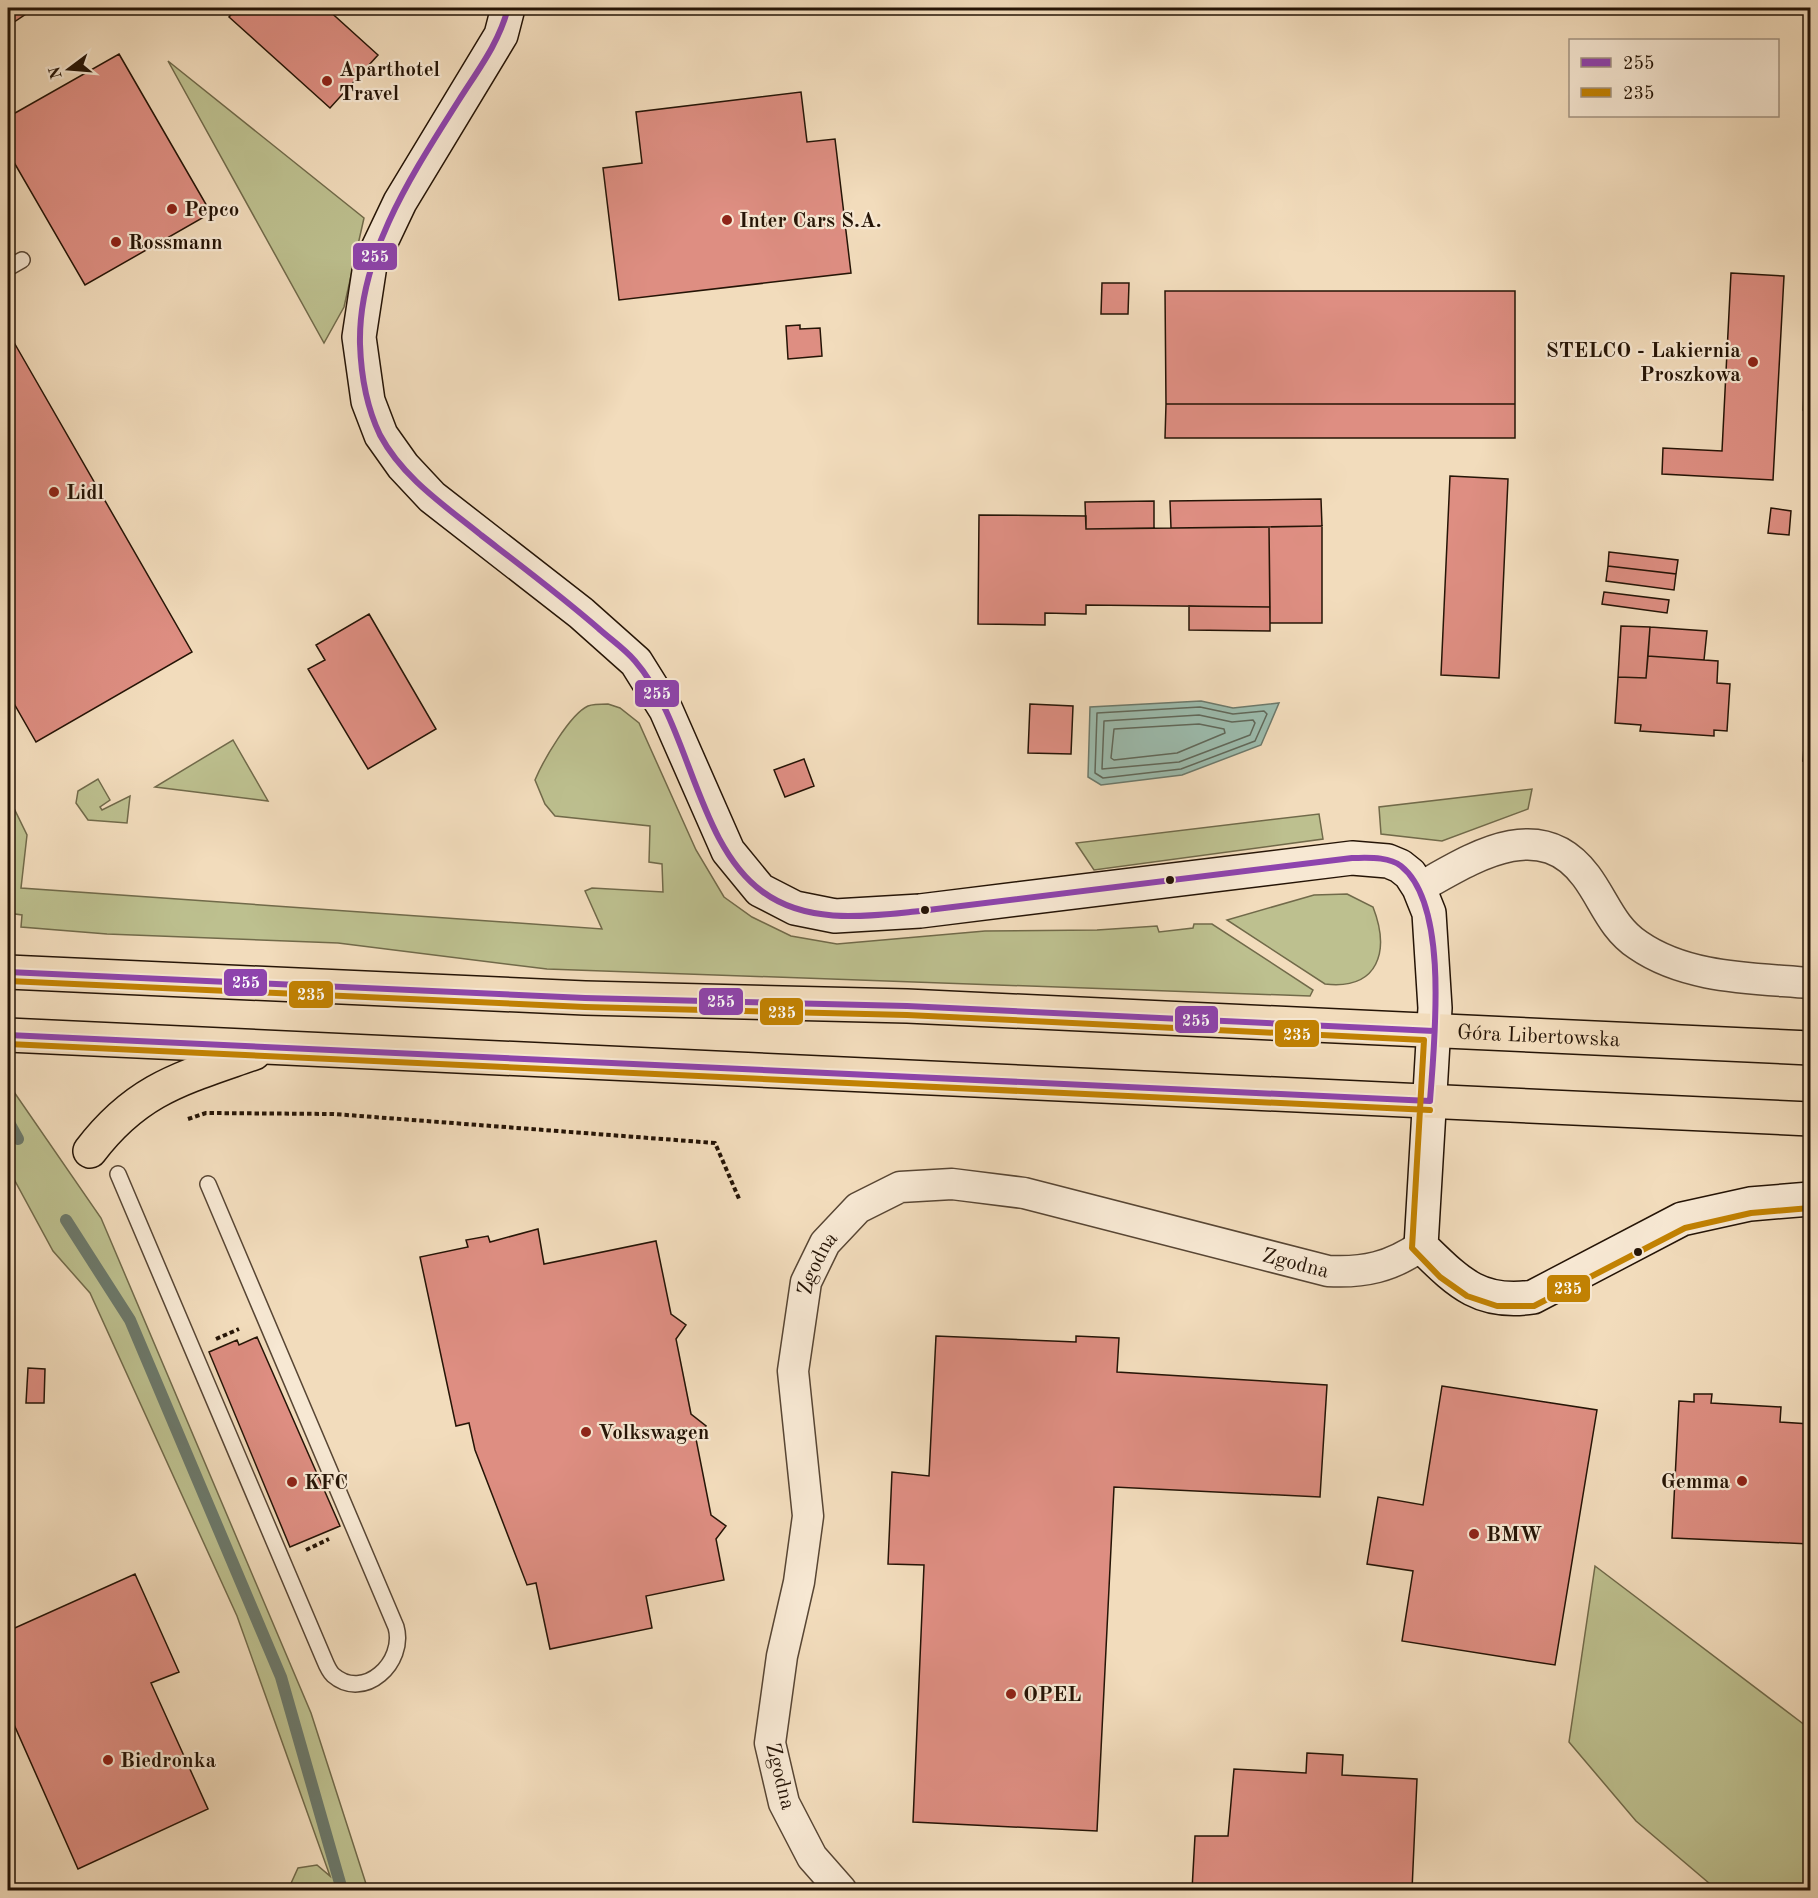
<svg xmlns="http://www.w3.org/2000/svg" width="1818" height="1898" font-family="'Old Standard TT',serif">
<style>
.green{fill:#bdc08f;stroke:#716a4a;stroke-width:1.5}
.water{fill:#9cbcae;stroke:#6c796b;stroke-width:1.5}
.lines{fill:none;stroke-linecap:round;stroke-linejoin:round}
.shore{stroke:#60685a;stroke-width:1.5}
.stream{stroke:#6c796b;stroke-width:12}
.building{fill:#de8e82;stroke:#251406;stroke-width:1.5}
.lane-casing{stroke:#584634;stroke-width:18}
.street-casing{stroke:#584634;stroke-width:33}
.secondary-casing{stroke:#251406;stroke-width:36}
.highway-casing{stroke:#251406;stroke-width:36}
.path{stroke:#251406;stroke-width:4;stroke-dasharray:4.5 3;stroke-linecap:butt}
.lane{stroke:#f7e8d3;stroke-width:15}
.street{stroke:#f7e8d3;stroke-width:30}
.secondary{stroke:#f7e8d3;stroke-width:33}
.highway{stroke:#f2dcbc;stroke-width:33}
.bus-1-casing{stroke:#f7e8d3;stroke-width:10}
.bus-2-casing{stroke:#f7e8d3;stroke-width:10}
.bus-1{stroke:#8e44ad;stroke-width:6}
.bus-2{stroke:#c28202;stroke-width:6}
.poi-dot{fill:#8f2418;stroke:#f7e8d3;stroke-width:2}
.bus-dot{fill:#251406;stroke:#f7e8d3;stroke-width:2}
.labels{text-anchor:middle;stroke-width:4.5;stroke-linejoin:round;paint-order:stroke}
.poi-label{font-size:21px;font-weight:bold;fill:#251406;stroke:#f7e8d3;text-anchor:start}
.street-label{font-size:21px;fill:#251406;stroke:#f7e8d3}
.line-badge{stroke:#f7e8d3;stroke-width:2}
.badge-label{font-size:16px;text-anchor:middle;font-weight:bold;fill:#fff}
</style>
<rect width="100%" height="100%" fill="#f2dcbc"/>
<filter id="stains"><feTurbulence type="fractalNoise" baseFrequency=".00333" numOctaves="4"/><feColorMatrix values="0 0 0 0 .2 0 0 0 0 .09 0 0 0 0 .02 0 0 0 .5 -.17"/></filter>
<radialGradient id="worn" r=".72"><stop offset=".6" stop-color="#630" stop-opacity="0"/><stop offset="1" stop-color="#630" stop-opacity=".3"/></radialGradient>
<path class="green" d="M168,61L364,218L344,307L324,343Z
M1810,296V410H1803Z
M608,704L620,708L639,723L696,850L724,897L752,917L791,936L837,944L985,931L1097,930L1157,926L1159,932L1193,928L1194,924H1212L1313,990L1310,996L547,969L338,943L107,934L21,927L22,915L8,913V796L27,835L21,888L602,929L585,891L592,888L663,892L662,864L649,862L650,826L555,816L545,804L535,780C543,761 570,714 588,706C593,704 602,704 608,704Z
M233,740L268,801L155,787Z
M98,779L110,800L100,807L102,810L130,796L127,823L88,820L76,803L78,791Z
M1532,789L1528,809L1442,841L1381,834L1379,807Z
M1319,814L1323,839L1094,870L1076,843Z
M1347,894L1373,907C1390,951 1379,990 1325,984L1227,920L1314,895Z
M8,1089H12L101,1218L311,1713L368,1890H288L298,1868L317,1865L330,1876L237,1616L90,1293L53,1251L8,1168Z
M1595,1566L1810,1729V1890L1716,1889L1636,1821L1569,1742Z"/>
<path class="water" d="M1201,701L1233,708L1279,703L1261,745L1182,775L1101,785L1088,777L1090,707Z"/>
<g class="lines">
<path class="shore" d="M1200,707L1233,714L1264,711L1267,714L1255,741L1181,769L1103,778L1095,773L1097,713Z
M1199,715L1232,722L1253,720L1255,723L1250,735L1179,762L1102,769L1104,721Z
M1199,724L1224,729L1225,733L1177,753L1114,760L1111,758L1114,729Z"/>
<path class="stream" d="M8,1121L18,1139
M66,1220L130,1320L281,1677L342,1890"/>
</g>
<path class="building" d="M8,8H35L8,26Z
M237,8H326L378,55L330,108L229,17Z
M119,54L211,213L85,285L8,152V117Z
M801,92L807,142L835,139L851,273L619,300L603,168L642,163L636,112Z
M1731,273L1784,276L1773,480L1662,474L1663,448L1722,451Z
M1102,283H1129L1128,314H1101Z
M1165,291H1515V404H1166Z
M800,325V329L820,328L822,356L788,359L786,326Z
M8,332L192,652L36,742L8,693Z
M1166,404H1515V438H1165Z
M1450,476L1508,479L1499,678L1441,675Z
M1321,499L1322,526L1171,528L1170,501Z
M1154,501V528L1086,529L1085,502Z
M1771,508L1791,511L1789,535L1768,533Z
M979,515L1086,516V529L1269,527L1270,607L1086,605V614L1045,613V625L978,624Z
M1322,526V623H1270L1269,527Z
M1609,552L1678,560L1676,574L1608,566Z
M1608,566L1676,574L1674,590L1606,581Z
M1604,592L1669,600L1667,613L1602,604Z
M1189,606L1270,607V631L1189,630Z
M369,614L436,729L368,769L308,669L325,660L316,645Z
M1621,626L1650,627L1646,678L1618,677Z
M1650,627L1707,631L1704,660L1648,656Z
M1648,656L1718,661L1717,683L1730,684L1727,731L1714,730V736L1640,731L1641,725L1615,723L1618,677L1646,678Z
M1810,659V762L1803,761Z
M1030,704L1073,706L1071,754L1028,753Z
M804,759L814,786L785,797L774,770Z
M538,1229L544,1264L656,1241L671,1314L686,1325L676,1339L691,1414L706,1426L696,1439L711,1515L726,1526L716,1539L724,1580L646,1596L652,1628L550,1649L536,1583L527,1585L475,1450L469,1423L456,1426L420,1257L468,1247L466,1240L488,1236L490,1242Z
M936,1336L1076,1342V1336L1119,1338L1117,1372L1327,1385L1320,1497L1114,1487L1097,1831L913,1822L924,1565L888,1564L892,1472L929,1476Z
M257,1337L340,1526L290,1547L209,1352L237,1340L239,1345Z
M28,1368L45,1369L44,1403H26Z
M1442,1386L1597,1410L1555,1665L1402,1641L1413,1571L1367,1564L1378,1497L1423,1505Z
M1694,1394H1712L1711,1403L1781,1407L1780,1422L1810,1424V1544L1672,1538L1679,1401L1694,1402Z
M135,1574L179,1672L151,1683L208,1809L78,1869L8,1711V1631Z
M1307,1753L1343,1755L1342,1775L1417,1779L1412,1890H1192L1195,1836H1228L1234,1769L1306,1773Z"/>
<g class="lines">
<g class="lane-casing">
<path id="lane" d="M8,268L22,260
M118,1174L324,1659C326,1664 329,1671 333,1675C364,1702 406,1662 396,1627L208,1184"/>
</g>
<g class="street-casing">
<g id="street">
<path d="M1419,888C1471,859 1539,813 1586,876C1604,900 1612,928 1638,945C1687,979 1753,978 1810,983"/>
<path id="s1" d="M841,1890L812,1857L784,1803L770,1743L782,1656L799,1582L808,1516L793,1371L806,1282L825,1243L858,1208L900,1187L952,1184L1024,1193L1328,1271C1364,1273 1391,1267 1421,1246"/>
</g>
</g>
<g class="secondary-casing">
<path id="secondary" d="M508,8L501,35L400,202L370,265L359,337L368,401L381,435L403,466L432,497L581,613L636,662L666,710L728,851L760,890L795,908L835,916L920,911L1352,858L1388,861L1400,866L1410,874L1419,888L1429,913L1435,1008L1421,1246C1458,1282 1479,1305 1533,1297L1682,1219L1750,1204L1810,1199"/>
</g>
<g class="highway-casing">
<g id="highway">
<path id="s2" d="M8,972L585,998L907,1006L1810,1048"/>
<path d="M8,1035L1810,1119"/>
<path d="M90,1151C138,1088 183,1078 254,1053"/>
</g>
</g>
<path class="path" d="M188,1119L206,1113L334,1114L715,1143L740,1201
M216,1339L239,1329
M306,1550L329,1539"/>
<use href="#lane" class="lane"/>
<use href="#street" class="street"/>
<use href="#secondary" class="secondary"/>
<use href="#highway" class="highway"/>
<g class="bus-1-casing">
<path id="bus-1" d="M8,972L585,998L907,1006L1434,1031
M8,1035L1430,1101C1434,1044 1450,905 1401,866C1388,856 1367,858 1352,858L920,911C868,916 808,925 763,892C696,844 690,724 635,661C624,648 610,639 598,628C560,595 520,565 481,535C444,505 403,478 380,435C367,408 361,374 360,344C358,255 413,173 459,100C478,70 499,43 508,8"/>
</g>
<g class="bus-2-casing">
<path id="bus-2" d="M8,981L585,1007L907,1015L1424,1040L1412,1248L1440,1277L1467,1296L1497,1306H1534L1685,1228L1751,1213L1810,1208
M8,1044L1430,1110"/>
</g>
<use href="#bus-1" class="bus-1"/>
<use href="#bus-2" class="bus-2"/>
</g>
<g class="poi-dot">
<circle cx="327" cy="81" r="6"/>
<circle cx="172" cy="209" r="6"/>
<circle cx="727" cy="220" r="6"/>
<circle cx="116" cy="242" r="6"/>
<circle cx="1753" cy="362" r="6"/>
<circle cx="54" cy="492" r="6"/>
<circle cx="586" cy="1432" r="6"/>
<circle cx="1742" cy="1481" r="6"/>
<circle cx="292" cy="1482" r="6"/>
<circle cx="1474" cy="1534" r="6"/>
<circle cx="1011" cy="1694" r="6"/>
<circle cx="108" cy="1760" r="6"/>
</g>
<g class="bus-dot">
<circle cx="1170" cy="880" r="5"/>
<circle cx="925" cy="910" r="5"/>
<circle cx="1638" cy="1252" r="5"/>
</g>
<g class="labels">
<g class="poi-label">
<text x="339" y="76">Aparthotel<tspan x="339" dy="24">Travel</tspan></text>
<text x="184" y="216">Pepco</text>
<text x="739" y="227">Inter Cars S.A.</text>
<text x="128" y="249">Rossmann</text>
<text x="1741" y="357" text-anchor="end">STELCO - Lakiernia<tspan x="1741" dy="24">Proszkowa</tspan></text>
<text x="66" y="499">Lidl</text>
<text x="598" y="1439">Volkswagen</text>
<text x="1730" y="1488" text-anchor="end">Gemma</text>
<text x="304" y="1489">KFC</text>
<text x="1486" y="1541">BMW</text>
<text x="1023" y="1701">OPEL</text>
<text x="120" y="1767">Biedronka</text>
</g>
<g class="street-label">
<text dy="7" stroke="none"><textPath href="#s2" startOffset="1532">Góra Libertowska</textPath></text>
<text dy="7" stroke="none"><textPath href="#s1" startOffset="1176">Zgodna</textPath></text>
<text dy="7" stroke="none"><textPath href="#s1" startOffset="654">Zgodna</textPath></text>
<text transform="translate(781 1776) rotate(76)" y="7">Zgodna</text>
</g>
</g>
<g class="line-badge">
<rect x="352" y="242" width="46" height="29" rx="6" fill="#8e44ad"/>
<rect x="634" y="679" width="46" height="29" rx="6" fill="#8e44ad"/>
<rect x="223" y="968" width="45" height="29" rx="6" fill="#8e44ad"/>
<rect x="288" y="980" width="46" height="29" rx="6" fill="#c28202"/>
<rect x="698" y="987" width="46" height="29" rx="6" fill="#8e44ad"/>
<rect x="759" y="997" width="45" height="29" rx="6" fill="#c28202"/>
<rect x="1174" y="1005" width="45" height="29" rx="6" fill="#8e44ad"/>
<rect x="1274" y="1019" width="46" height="29" rx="6" fill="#c28202"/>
<rect x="1546" y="1274" width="45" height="29" rx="6" fill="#c28202"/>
</g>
<g class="badge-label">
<text x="375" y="262">255</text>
<text x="657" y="699">255</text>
<text x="246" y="988">255</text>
<text x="311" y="1000">235</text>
<text x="721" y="1007">255</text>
<text x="782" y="1018">235</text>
<text x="1196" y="1026">255</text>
<text x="1297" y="1040">235</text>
<text x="1568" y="1294">235</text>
</g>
<rect width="1818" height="1898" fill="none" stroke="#f2dcbc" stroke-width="30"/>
<rect x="9" y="9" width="1800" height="1880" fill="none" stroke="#251406" stroke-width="3"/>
<rect x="15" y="15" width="1788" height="1868" fill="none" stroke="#251406" stroke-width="1.5"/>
<rect x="1569" y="39" width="210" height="78" fill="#f7e8d3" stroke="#a39381" stroke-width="1.5"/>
<rect x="1581" y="58" width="30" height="9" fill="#8e44ad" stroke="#a39381" stroke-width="1.5"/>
<text x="1623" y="69" font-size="18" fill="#251406">255</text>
<rect x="1581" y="88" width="30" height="9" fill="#c28202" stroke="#a39381" stroke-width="1.5"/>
<text x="1623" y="99" font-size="18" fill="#251406">235</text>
<g transform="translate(69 69) rotate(254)" stroke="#f7e8d3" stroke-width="4.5" paint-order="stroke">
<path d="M0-4.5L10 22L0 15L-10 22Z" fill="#251406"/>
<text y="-9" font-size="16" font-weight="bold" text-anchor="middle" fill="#251406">N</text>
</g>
<rect width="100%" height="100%" filter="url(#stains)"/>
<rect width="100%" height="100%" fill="url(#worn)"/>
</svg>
